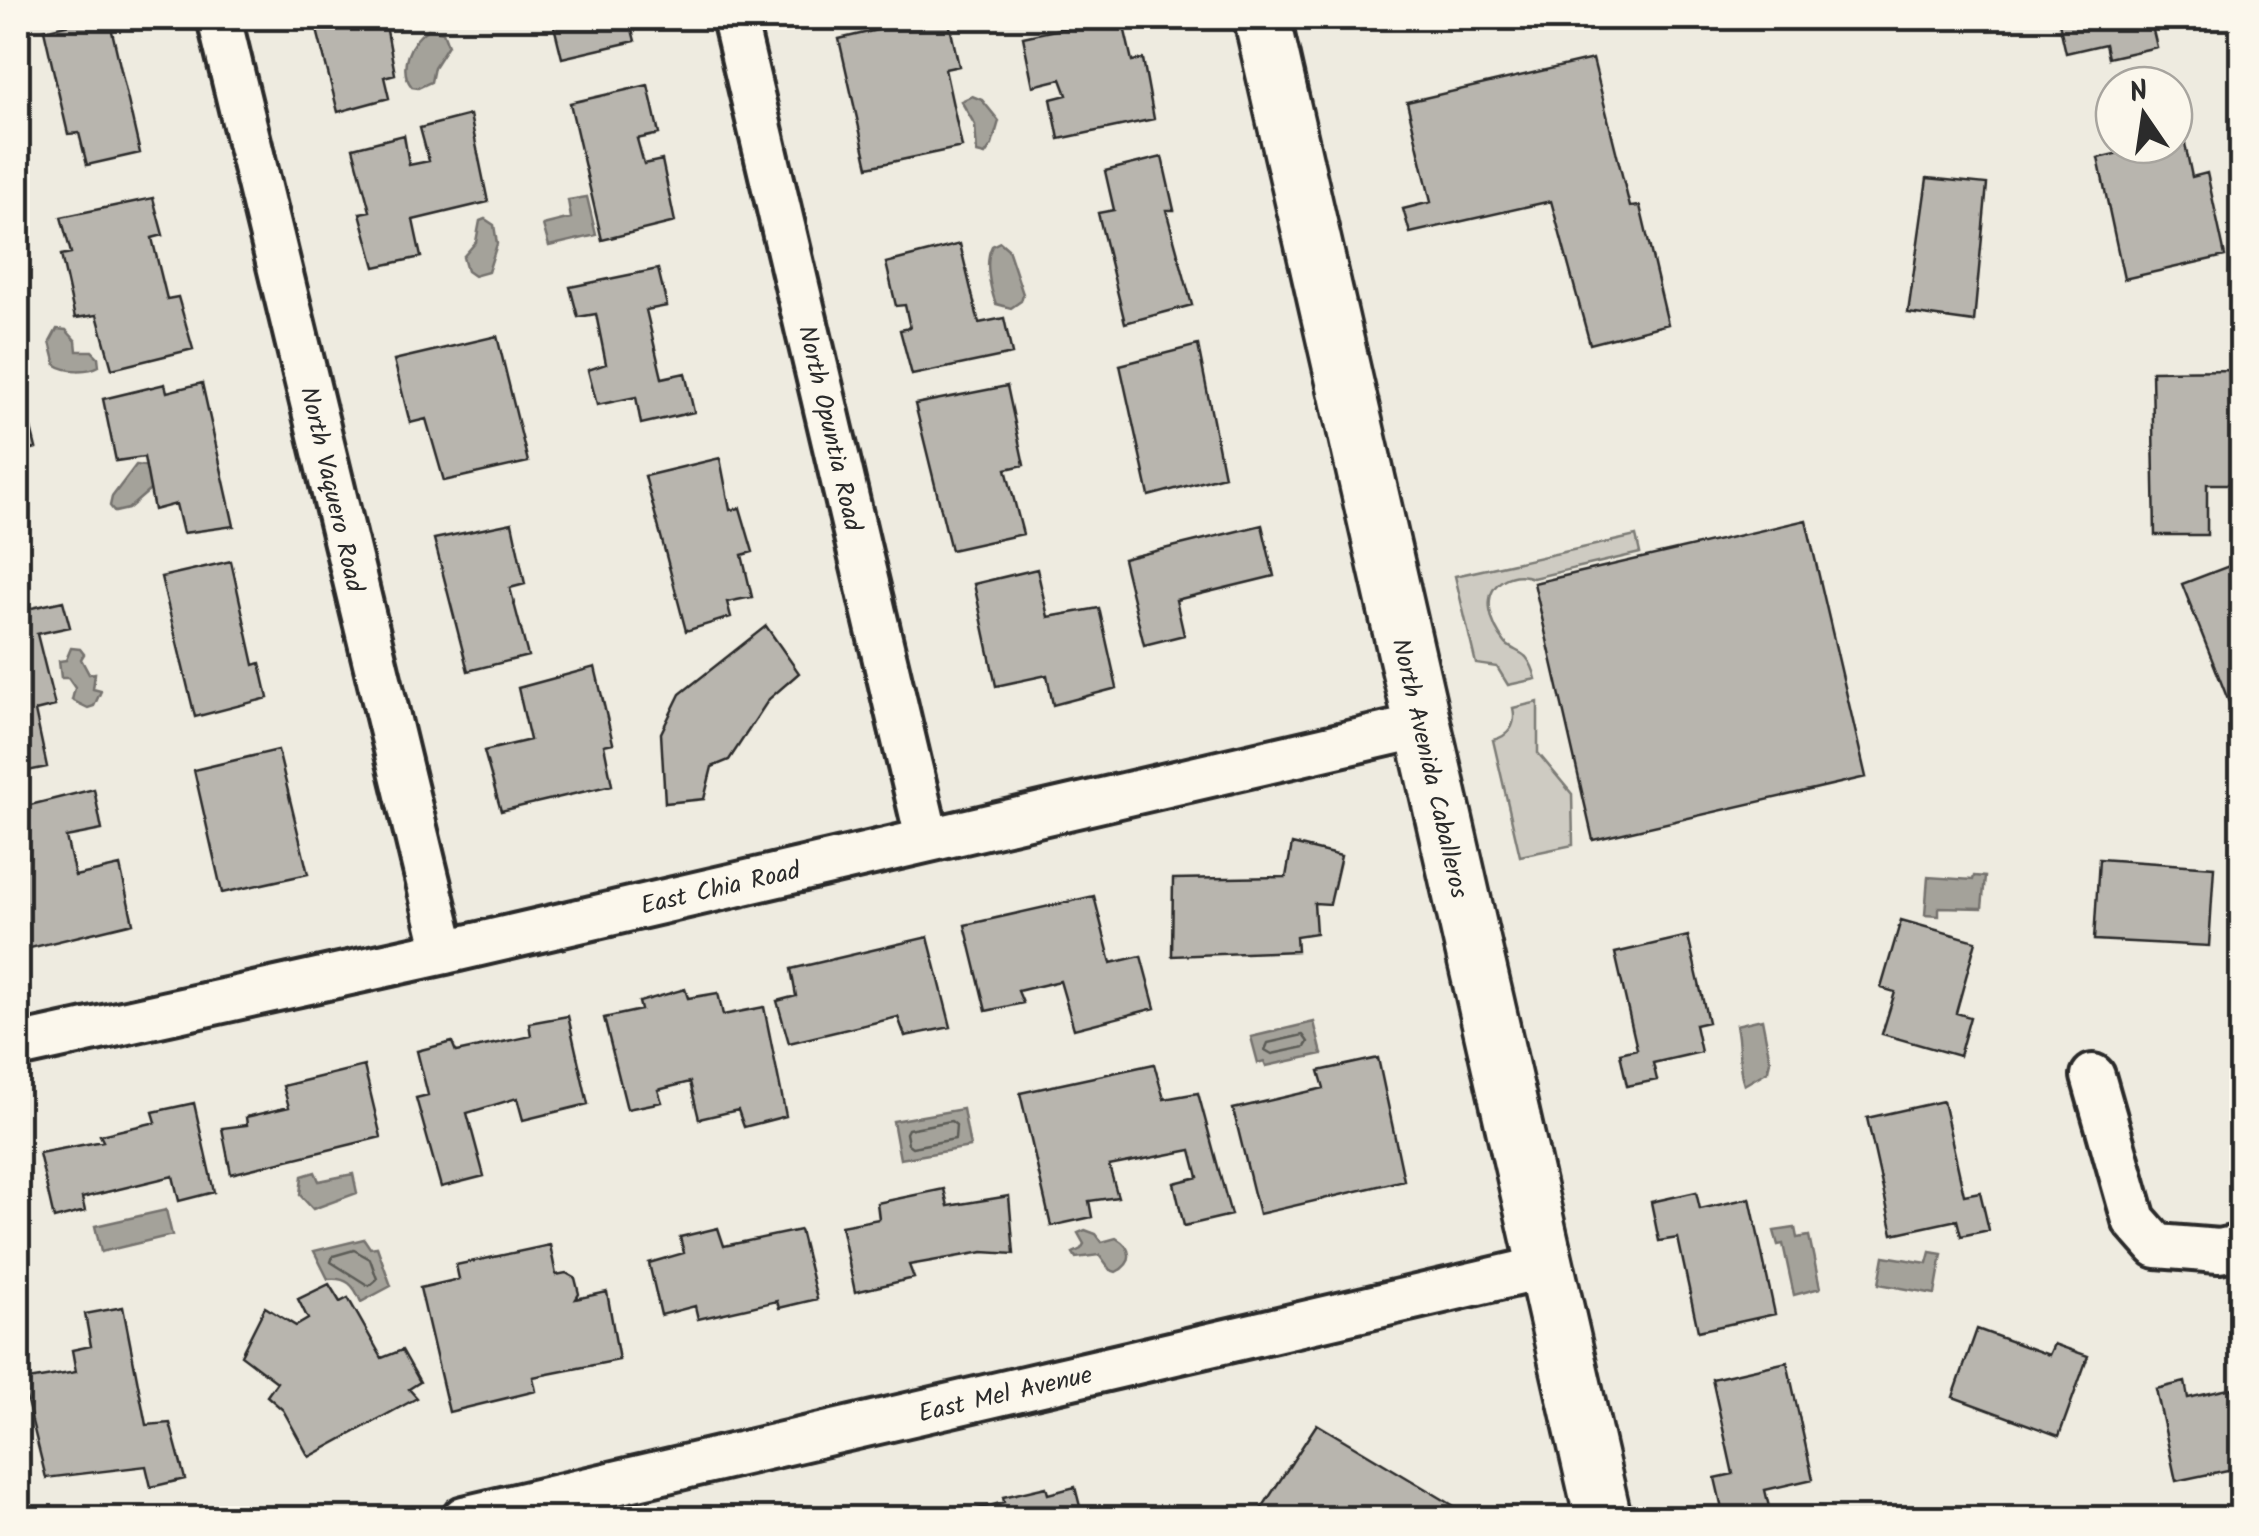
<svg xmlns="http://www.w3.org/2000/svg" width="2259" height="1536" font-family="Kalam,sans-serif">
<style>
.green{fill:#cecbc2;stroke:#7c7b76;stroke-width:2.5}
.water{fill:#a4a29a;stroke:#74726e;stroke-width:2.5}
.lines{fill:none;stroke-linecap:round;stroke-linejoin:round}
.shore{stroke:#5b5b57;stroke-width:2.5}
.building{fill:#b8b5ae;stroke:#2b2b2b;stroke-width:2.5}
.street-casing{stroke:#2b2b2b;stroke-width:50}
.secondary-casing{stroke:#2b2b2b;stroke-width:62}
.street{stroke:#fbf7ec;stroke-width:42}
.secondary{stroke:#fbf7ec;stroke-width:55}
.labels{text-anchor:middle;stroke-width:9;stroke-linejoin:round;paint-order:stroke}
.street-label{font-size:25px;fill:#2b2b2b;stroke:#fbf7ec}
</style>
<rect width="100%" height="100%" fill="#eeebe0"/>
<filter id="ink" filterUnits="userSpaceOnUse"><feTurbulence type="fractalNoise" baseFrequency=".01" numOctaves="2"/><feDisplacementMap in="SourceGraphic" scale="20" xChannelSelector="R" yChannelSelector="G"/><feConvolveMatrix kernelMatrix="1 2 1 2 8 2 1 2 1" color-interpolation-filters="sRGB"/></filter>
<g filter="url(#ink)">
<path class="green" d="M1636,536L1640,553L1533,578C1523,574 1513,574 1503,580C1479,595 1492,627 1506,644C1512,650 1520,651 1526,657C1532,664 1534,670 1536,679L1508,685L1497,667L1476,664L1455,576Z
M1538,702V753L1572,794L1573,845L1520,856L1493,740C1509,736 1517,725 1513,708Z"/>
<path class="water" d="M428,29L443,32L448,45L434,67L431,82L418,88L412,87C397,68 410,41 428,29Z
M972,96L982,100L999,121L992,145L985,155L977,153L975,125L961,101Z
M587,197L596,235L549,246L543,225L571,218L568,200Z
M485,219L494,225L497,244L488,272L474,276L467,271L463,257L476,242L480,221Z
M1000,242L1008,249L1023,294L1021,301L1011,308L996,304C990,288 984,261 992,246Z
M57,329L66,330L76,341L77,351H92L98,357L99,366C89,372 66,372 56,365L50,342Z
M136,465L152,467L158,483L128,509L115,512L110,506L112,497Z
M71,648L80,649L84,654L81,659L89,674L95,673L93,689L101,691L94,706L88,708L72,700L75,688L68,678H61L59,661L66,660Z
M1974,876L1985,877L1982,908L1939,907V916L1925,915L1928,877L1973,880Z
M1762,1019L1770,1060L1768,1071L1744,1085C1737,1064 1741,1047 1736,1025Z
M1314,1022L1322,1054L1266,1066L1264,1061L1258,1063L1251,1037Z
M963,1109L970,1147L900,1159L893,1121Z
M315,1172L319,1181L353,1174L357,1193L313,1209L300,1195L302,1176Z
M166,1210L172,1235L101,1252L95,1226Z
M1795,1228L1797,1238L1809,1236L1820,1288L1794,1295L1783,1244L1778,1245L1774,1231Z
M1085,1230L1096,1234L1102,1242L1116,1238C1133,1248 1134,1263 1116,1272L1110,1270L1099,1255L1076,1258L1073,1253L1081,1249L1084,1244L1078,1233Z
M364,1239L370,1248L377,1247L391,1286L361,1302C354,1285 347,1277 328,1279L314,1251Z
M1930,1252L1942,1254L1935,1294L1879,1284L1884,1256L1927,1263Z"/>
<g class="lines">
<path class="shore" d="M1303,1035L1308,1042L1305,1047L1272,1054L1265,1050L1268,1043Z
M951,1121L956,1125L955,1139L912,1147L908,1144L906,1133L908,1129Z
M354,1250L370,1259L377,1279L369,1286L331,1262L333,1256Z"/>
</g>
<path class="building" d="M96,18H109L140,153L87,165L79,133L68,134L44,30Z
M314,18H368L371,28L386,25L395,74L384,77L389,98L338,112Z
M552,18H629L635,41L562,58Z
M928,18H948L959,66L945,69L962,147L868,167L839,39Z
M1067,18H1122L1132,61L1143,59L1154,119L1059,139L1051,99L1067,95L1061,79L1033,86L1023,37L1069,27Z
M2058,18H2150L2157,47L2108,58L2105,44L2066,53Z
M1593,59L1630,207L1640,206L1668,324L1590,344L1551,201L1410,233L1403,209L1431,202L1407,102Z
M648,85L659,134L637,139L644,164L662,160L675,222L602,240L570,103Z
M2114,93V128L2107,94Z
M470,115L488,202L413,220L421,257L375,267L360,213L370,211L353,148L404,135L409,165L429,161L420,128Z
M2184,139L2192,177L2207,173L2225,256L2124,279L2098,158L2119,153L2118,145H2174V141Z
M1162,157L1174,210H1166L1192,305L1125,323L1098,213L1114,210L1105,171Z
M1927,178L1987,184L1974,322L1908,313Z
M153,198L163,235L152,238L167,299L178,297L193,349L112,369L97,315L75,318L61,255L71,253L61,217Z
M960,244L979,323L1004,318L1012,354L912,375L900,330L910,328L905,305L896,306L886,263Z
M658,269L667,306L646,310L662,378L685,373L694,412L641,424L636,397L597,405L588,370L606,364L596,314L578,317L570,287Z
M497,336L528,462L444,481L426,419L410,423L394,360Z
M1198,345L1224,476L1149,496L1120,365Z
M2242,370V438H2234V484H2207V535H2155L2152,371Z
M202,383L234,526L183,533L176,504L154,510L144,457L116,461L103,399L165,384L167,392Z
M1007,386L1024,465L1006,469L1023,534L951,550L915,404Z
M21,417L24,430L31,428L36,448L18,453V418Z
M720,458L730,510L740,508L753,552L742,555L752,597L727,602L731,617L686,631L645,476Z
M1806,520L1866,777L1593,840L1534,583Z
M512,523L525,584L510,588L528,656L468,671L434,539Z
M1262,525L1274,576L1176,600L1184,635L1144,645L1123,559Z
M231,561L254,665L260,663L268,698L195,717L161,577Z
M2242,561V735L2182,584Z
M1037,569L1048,617L1099,608L1117,688L1053,705L1047,675L996,686L974,584Z
M63,601L70,627L37,634L55,706L35,711L47,767L18,773V611Z
M766,626L799,673L769,699L729,760L712,767L704,799L665,803L661,733L680,694Z
M595,667L613,743L604,745L612,785L501,811L484,751L530,740L518,688Z
M278,750L308,874L222,893L194,770Z
M94,789L102,830L66,837L75,876L120,866L133,923L18,951V808Z
M1292,844L1341,856L1330,904L1314,903L1316,933L1296,936L1297,951L1172,956L1173,879L1286,877Z
M2099,859L2214,867L2209,946L2094,940Z
M1094,896L1111,963L1141,956L1155,1008L1074,1029L1060,981L1018,991L1023,1003L986,1011L965,925Z
M1901,920L1976,941L1956,1013L1970,1017L1959,1056L1882,1034L1895,992L1881,988Z
M1688,936L1708,1022L1695,1025L1701,1052L1653,1063L1657,1080L1627,1086L1620,1053L1637,1049L1615,953Z
M928,937L951,1027L905,1036L898,1017L789,1043L777,1001L796,996L791,969Z
M685,989L688,998L718,993L723,1015L764,1007L786,1116L744,1127L738,1110L699,1119L690,1082L658,1090L662,1102L627,1109L604,1018L641,1010L639,1002Z
M568,1016L588,1104L523,1120L517,1098L467,1113L484,1176L441,1187L416,1098L428,1095L417,1051L452,1042L456,1052L531,1036L529,1023Z
M2242,1022V1055L2234,1024Z
M1378,1058L1404,1180L1259,1214L1233,1109L1324,1088L1319,1071Z
M1154,1064L1164,1099L1198,1093L1231,1215L1184,1226L1174,1183L1198,1177L1191,1150L1109,1166L1118,1197L1089,1201L1092,1217L1051,1226L1020,1093Z
M364,1066L381,1137L231,1174L222,1128L247,1125L246,1117L289,1107L283,1086Z
M1943,1101L1964,1195L1980,1192L1989,1230L1961,1236L1957,1220L1893,1234L1867,1118Z
M194,1103L214,1192L179,1201L173,1176L82,1198L85,1211L54,1219L39,1153L103,1141L100,1135L156,1122L153,1112Z
M944,1189L948,1206L1009,1196L1014,1254L983,1252L909,1265L914,1278L855,1292L841,1226L879,1219L877,1203Z
M1696,1192L1700,1209L1750,1198L1775,1314L1698,1331L1678,1238L1659,1241L1651,1202Z
M718,1228L724,1246L800,1230L817,1299L779,1308L777,1301L698,1319L695,1306L661,1315L649,1263L684,1253L680,1237Z
M550,1245L556,1275L566,1273L575,1278L579,1294L576,1299L607,1292L619,1360L533,1377L536,1391L449,1412L420,1288L459,1279L456,1265Z
M329,1284L340,1302L348,1298L382,1358L402,1350L420,1382L409,1389L417,1398L309,1457L283,1410L267,1396L277,1382L241,1355L265,1307L296,1326L308,1319L298,1299Z
M123,1307L146,1425L170,1423L185,1479L151,1487L146,1466L46,1478L22,1381L76,1372L72,1350L91,1346L85,1314Z
M1977,1329L2049,1355L2054,1344L2088,1356L2059,1436L1953,1397Z
M1787,1362L1813,1479L1765,1490L1769,1507L1724,1517L1715,1478L1733,1474L1712,1379Z
M2185,1382L2188,1398L2242,1386V1467L2176,1481L2156,1389Z
M1317,1424L1461,1510L1455,1518H1265L1258,1514Z
M1046,1487L1048,1494L1075,1487L1083,1518H944L1004,1502L1003,1497Z"/>
<g class="lines">
<g class="street-casing">
<path id="street" d="M734,18L927,838
M221,26L445,952
M18,1046L445,952L1422,726
M2093,1076L2134,1220L2157,1246L2219,1251L2242,1246
M464,1518L1546,1267"/>
</g>
<g class="secondary-casing">
<path id="secondary" d="M1262,18L1603,1518"/>
</g>
<use href="#street" class="street"/>
<use href="#secondary" class="secondary"/>
</g>
</g>
<g class="labels">
<g class="street-label">
<text transform="translate(831 428) rotate(77)" y="9">North Opuntia Road</text>
<text transform="translate(333 489) rotate(77)" y="9">North Vaquero Road</text>
<text transform="translate(1431 768) rotate(77)" y="9">North Avenida Caballeros</text>
<text transform="translate(720 887) rotate(-13)" y="9">East Chia Road</text>
<text transform="translate(1005 1393) rotate(-13)" y="9">East Mel Avenue</text>
</g>
</g>
<rect width="2259" height="1536" fill="none" stroke="#fbf7ec" stroke-width="60"/>
<rect x="30" y="30" width="2199" height="1476" fill="none" stroke="#2b2b2b" stroke-width="4" filter="url(#ink)"/>
<g transform="translate(2144 115) rotate(347)"><circle r="48" fill="#fbf7ec" stroke="#a8a59f" stroke-width="2.5"/>
<path d="M0-8L18 38L0 25L-18 38Z" fill="#2b2b2b"/>
<text y="-15" font-size="28" font-weight="bold" text-anchor="middle" fill="#2b2b2b">N</text>
</g>
</svg>
